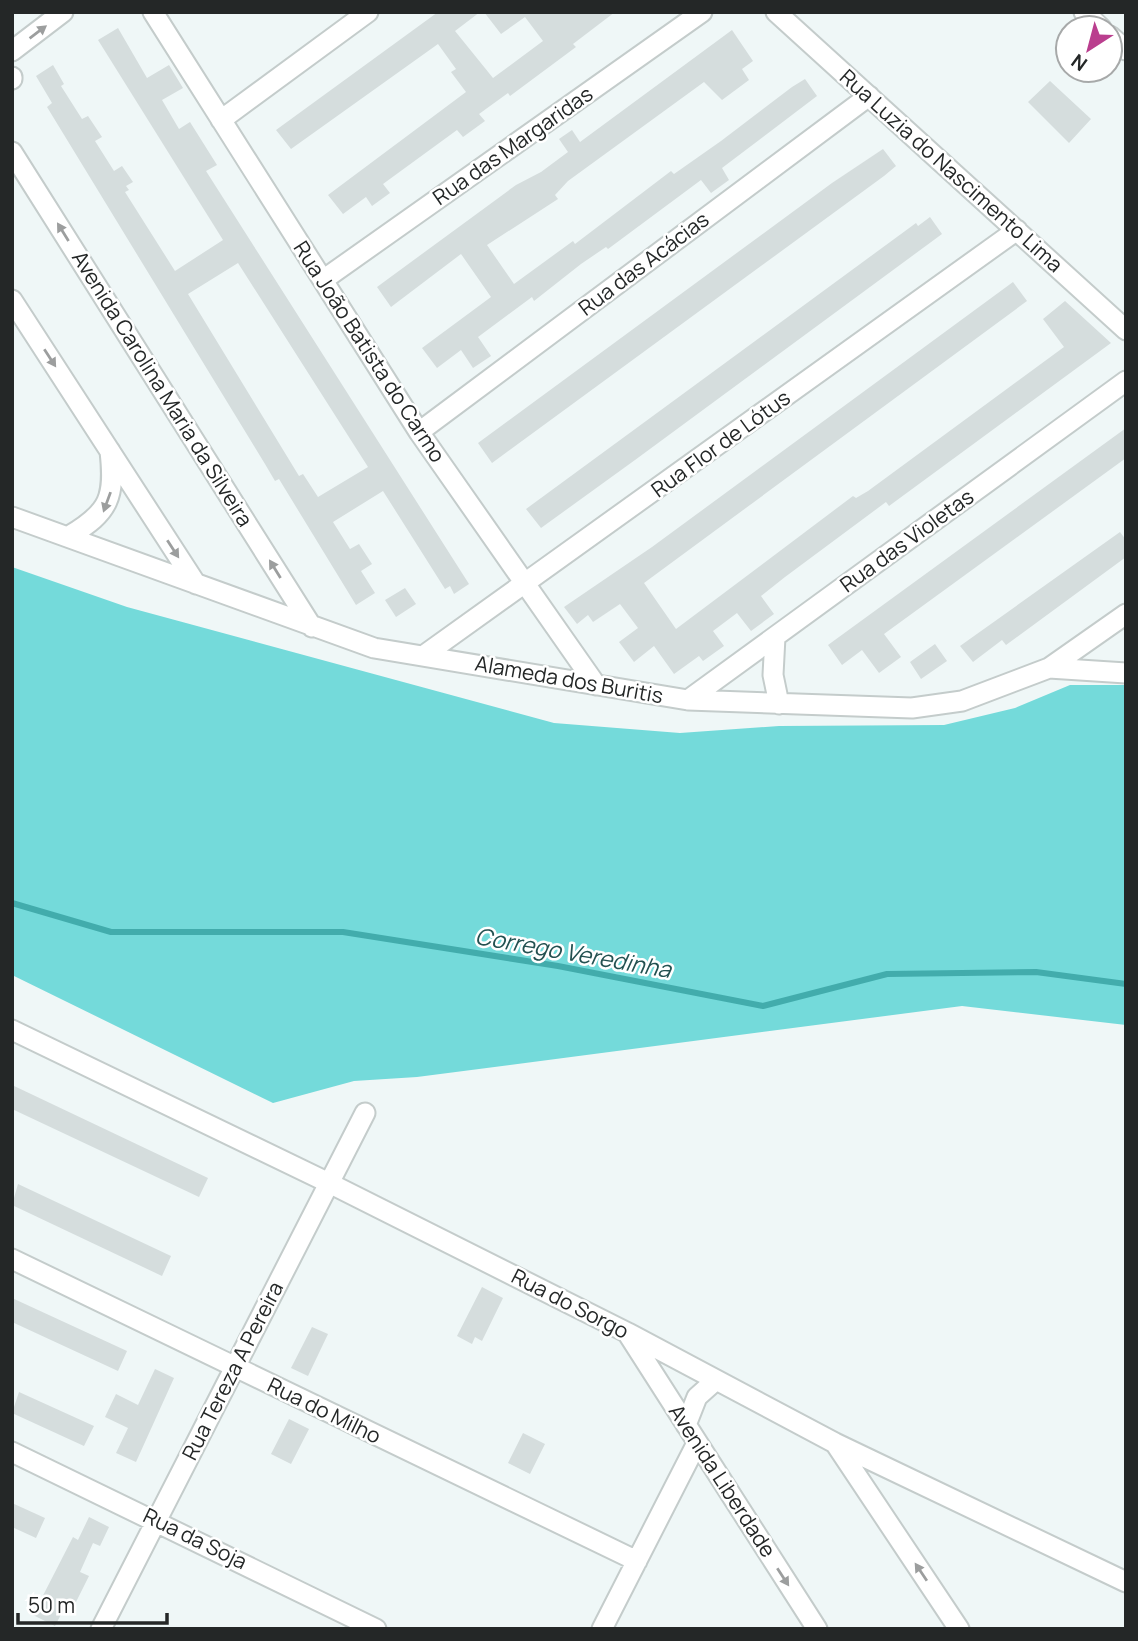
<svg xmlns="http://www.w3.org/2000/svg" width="1138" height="1641" font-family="Manrope,sans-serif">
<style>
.forest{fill:#74dada}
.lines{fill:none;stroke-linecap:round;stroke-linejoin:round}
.stream{stroke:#42acac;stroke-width:6}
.building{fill:#d5dddd;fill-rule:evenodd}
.minor-casing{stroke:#c4cccb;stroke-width:23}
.minor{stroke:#fff;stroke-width:19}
.oneway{fill:#9c9e9e}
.labels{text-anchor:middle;stroke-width:5;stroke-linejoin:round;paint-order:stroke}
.street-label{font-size:21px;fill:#242727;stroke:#fff}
.water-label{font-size:23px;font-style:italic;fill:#235151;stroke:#fff}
</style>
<rect width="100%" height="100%" fill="#eff7f7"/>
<path class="forest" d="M12,567L127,607L554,723L680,733L779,726L944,725L1015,708L1070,685H1126V1025L962,1006L417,1077L354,1081L273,1103L12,975Z"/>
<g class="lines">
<path class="stream" d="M12,903L111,932H343L558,966L763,1006L887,974L1036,972L1126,984"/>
</g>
<path class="building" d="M438,12H480L455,31L493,78L543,41L525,17L501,34L484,12H615L573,44L576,47L510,96L508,93L479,114L485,121L463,137L457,130L383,184L390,193L372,206L366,197L343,214L328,195L466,92L451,72L456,69L438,44L291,149L276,130Z
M118,28L147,78L169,65L183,88L162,100L179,129L190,122L217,165L206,171L469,584L454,594L450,586L445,589L383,491L333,522L350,549L359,544L372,564L361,571L375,593L356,605L279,479L275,481L265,464L47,107L52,103L36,76L53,65L64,84L61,86L82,119L88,116L102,137L95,141L114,171L122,166L133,182L126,186L129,190L125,192L175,271L223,240L98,40ZM238,263L368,467L318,497L303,474L299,476L188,294Z
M732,30L753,61L742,69L749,80L722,100L704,82L568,181L555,195L558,199L487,245L514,284L573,241L575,244L671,171L674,174L721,141L792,87L805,79L817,96L722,168L729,180L711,193L701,180L608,249L606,247L581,264L534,301L532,297L478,337L491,356L473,368L461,350L437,368L422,348L491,297L461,254L391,307L377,287L516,185L541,172L568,152L559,139L572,130L580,142Z
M1050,81L1091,119L1069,143L1028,102Z
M883,149L896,166L884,176L492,463L478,443L832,183Z
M930,217L942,234L635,460L541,528L526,509L916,223L918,226Z
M1013,282L1027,301L644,583L676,629L853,496L856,498L868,491L1064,347L1043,319L1065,301L1111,343L889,506L886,502L785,577L761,596L774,614L751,631L737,613L713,631L724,646L703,661L699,656L674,674L654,646L634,662L619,642L638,628L620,604L593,622L588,615L577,624L564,607L652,547Z
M1126,428V458L884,634L901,657L879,673L862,650L842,665L828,645Z
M1120,532L1126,540V557L1006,645L1002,640L973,662L960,646Z
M405,588L416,604L396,617L385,600Z
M935,644L947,661L921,679L910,662Z
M12,1085L208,1178L199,1197L12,1109Z
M18,1184L171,1256L162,1276L12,1205Z
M482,1287L503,1298L482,1341L475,1337L472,1344L457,1336Z
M12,1298L127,1351L118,1371L12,1322Z
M312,1327L328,1334L308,1376L291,1368Z
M155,1369L174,1378L136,1462L116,1453L128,1428L105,1417L116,1394L138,1405Z
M19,1392L94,1426L84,1446L12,1413Z
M289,1419L309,1429L291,1464L271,1454Z
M523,1433L545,1444L530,1474L508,1463Z
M12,1503L45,1518L36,1538L12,1527Z
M89,1517L109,1527L100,1546L93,1543L80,1572L89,1576L76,1602L69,1599L55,1626L33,1615L73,1537L78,1540Z"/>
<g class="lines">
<g class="minor-casing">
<path id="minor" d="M153,12L419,432L596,685
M776,12L1126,330
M1084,12L1101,28
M1110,36L1126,50
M12,51L63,12
M12,77V79
M221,120L368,12
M12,152L312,627
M323,280L702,12
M12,300L196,584
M419,432L869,96
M12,517L374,648L688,700L912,708L962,701L1049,668L1126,614
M69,536C110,512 115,497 110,451
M775,637L773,675L779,704
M423,656L1017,230
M1049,668L1126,673
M688,700L1126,381
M12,1030L329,1183L628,1333L835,1443L1126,1582
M12,1259L637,1561
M628,1334L817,1629
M686,1425L697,1397L716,1380
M835,1443L959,1629
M12,1452L376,1629
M101,1629L365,1113
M602,1629L697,1443"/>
</g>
<use href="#minor" class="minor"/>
</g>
<defs><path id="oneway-solid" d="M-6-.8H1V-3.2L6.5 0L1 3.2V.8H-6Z" transform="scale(1.75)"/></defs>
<g class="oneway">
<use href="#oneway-solid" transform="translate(38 32) rotate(-37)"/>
<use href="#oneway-solid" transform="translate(63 232) rotate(-122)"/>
<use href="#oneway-solid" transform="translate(50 358) rotate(57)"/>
<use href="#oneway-solid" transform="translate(107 502) rotate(110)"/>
<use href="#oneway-solid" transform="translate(173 549) rotate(57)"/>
<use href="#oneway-solid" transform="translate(275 569) rotate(-122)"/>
<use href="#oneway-solid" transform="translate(921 1572) rotate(-124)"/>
<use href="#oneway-solid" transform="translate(783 1577) rotate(57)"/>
</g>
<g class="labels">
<g class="street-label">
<text transform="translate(513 146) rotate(-35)" y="7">Rua das Margaridas</text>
<text transform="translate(951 171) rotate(42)" y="7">Rua Luzia do Nascimento Lima</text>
<text transform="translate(644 264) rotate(-37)" y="7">Rua das Acácias</text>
<text transform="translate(369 352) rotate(57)" y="7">Rua João Batista do Carmo</text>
<text transform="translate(162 389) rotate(58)" y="7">Avenida Carolina Maria da Silveira</text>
<text transform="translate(721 444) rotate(-36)" y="7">Rua Flor de Lótus</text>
<text transform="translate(907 541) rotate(-36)" y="7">Rua das Violetas</text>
<text transform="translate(569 680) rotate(10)" y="7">Alameda dos Buritis</text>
<text transform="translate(570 1304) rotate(27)" y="7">Rua do Sorgo</text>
<text transform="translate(233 1371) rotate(-63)" y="7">Rua Tereza A Pereira</text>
<text transform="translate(324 1411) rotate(26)" y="7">Rua do Milho</text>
<text transform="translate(722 1481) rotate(57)" y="7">Avenida Liberdade</text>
<text transform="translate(195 1539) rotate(26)" y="7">Rua da Soja</text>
</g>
<g class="water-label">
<text transform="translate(573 953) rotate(10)" y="8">Corrego Veredinha</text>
</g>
</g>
<rect width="1138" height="1641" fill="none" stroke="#242727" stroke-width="28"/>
<g transform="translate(1089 49) rotate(216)"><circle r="33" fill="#ffffff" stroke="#a7a9a9" stroke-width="2"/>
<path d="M0-5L12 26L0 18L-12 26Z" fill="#ba3e8e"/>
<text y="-10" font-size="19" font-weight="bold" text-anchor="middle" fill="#242727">N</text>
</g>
<path d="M18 1613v10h149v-10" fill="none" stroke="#242727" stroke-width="3.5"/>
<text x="28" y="1613" font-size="21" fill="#242727" stroke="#ffffff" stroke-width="5" paint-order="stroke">50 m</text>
</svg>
